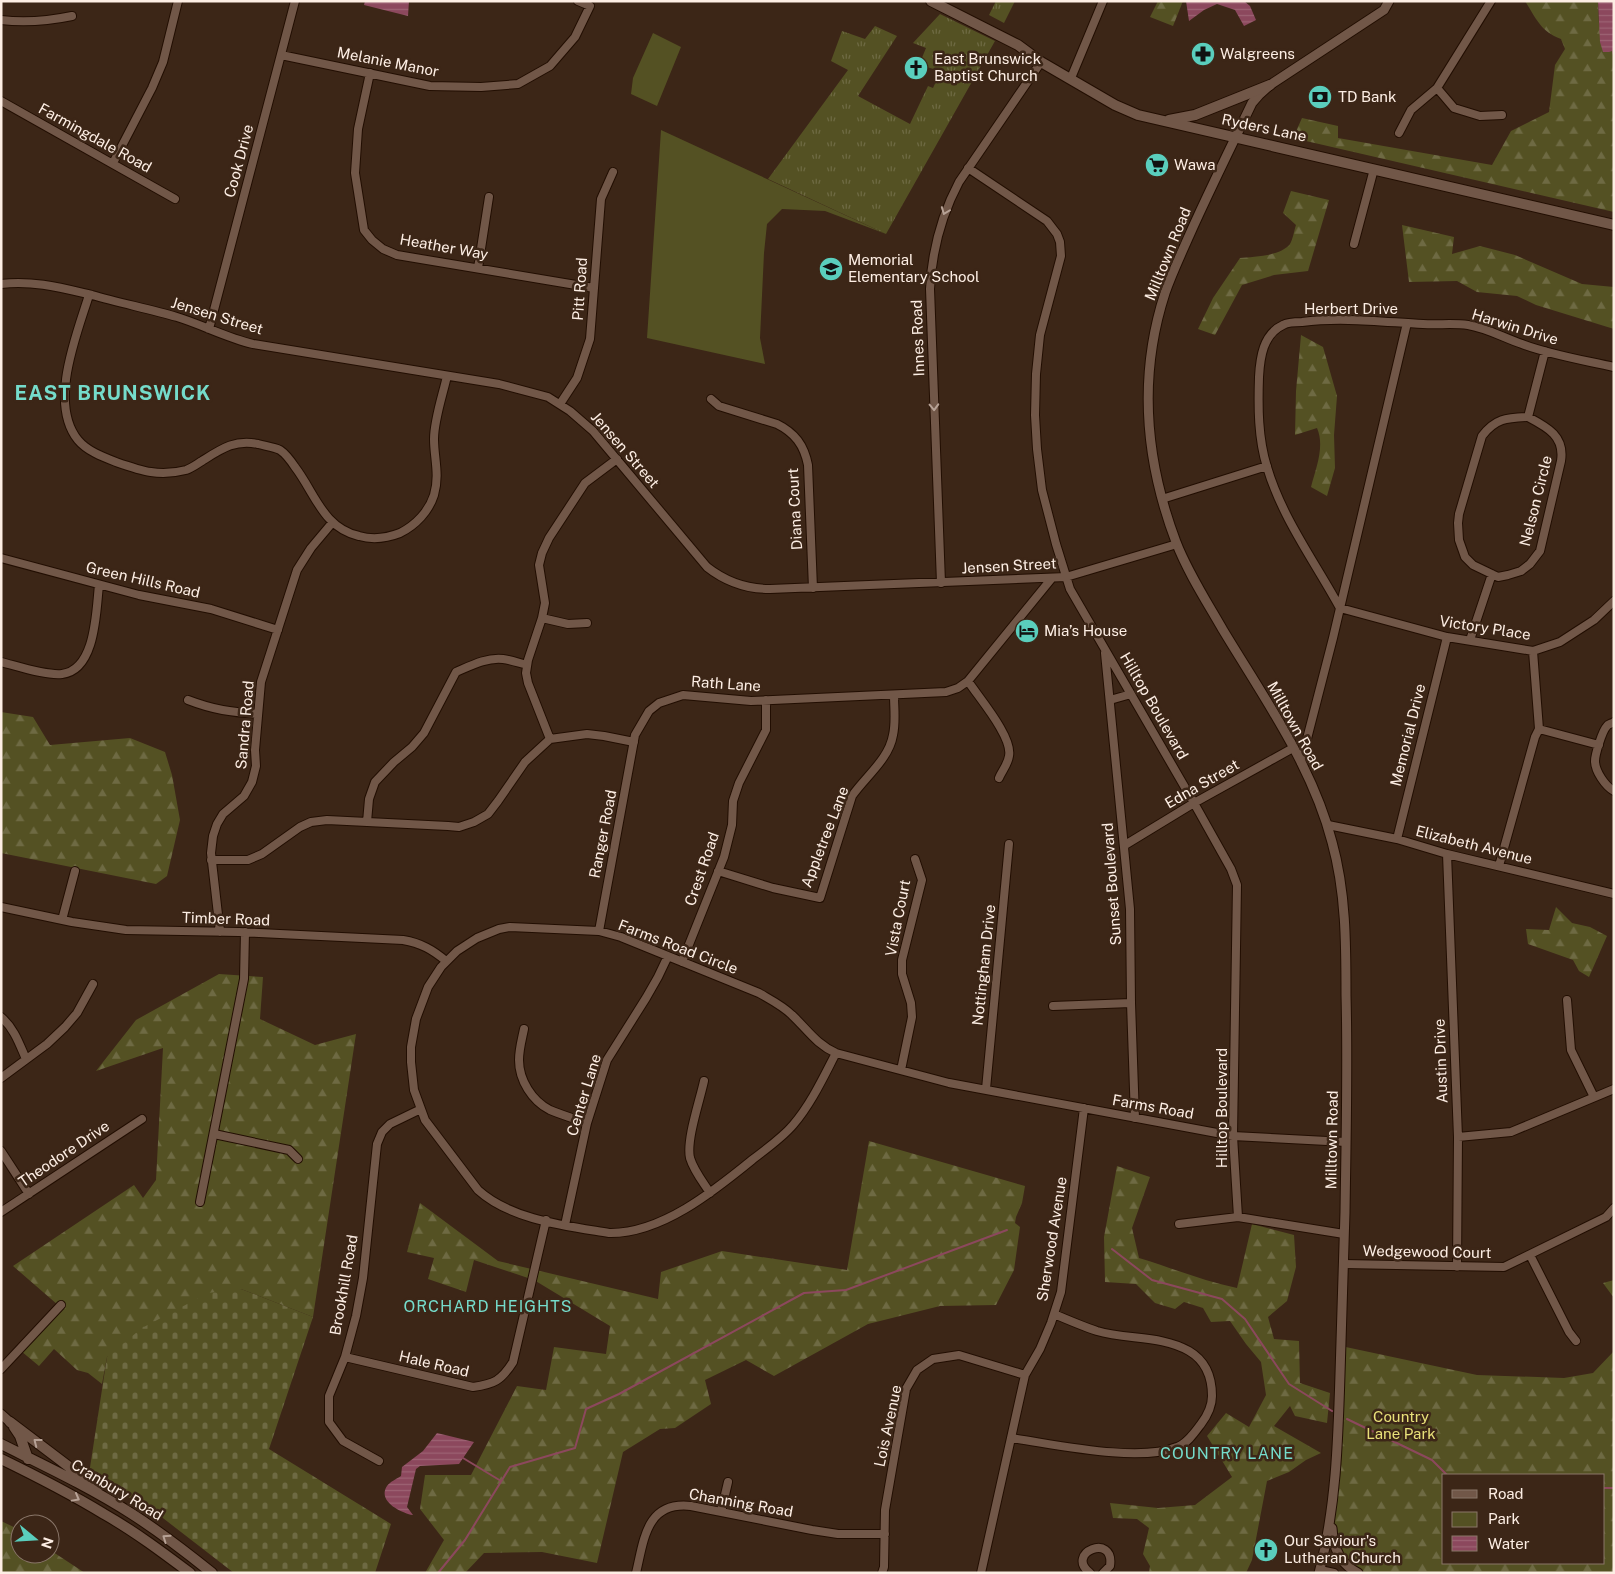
<svg xmlns="http://www.w3.org/2000/svg" width="1615" height="1574" font-family="'Public Sans',sans-serif">
<style>
.grass{fill:url(#grass-tufts)}
.forest{fill:url(#forest-firs);fill-rule:evenodd}
.cemetery{fill:url(#cemetery-stones)}
.park{fill:#545123}
.water{fill:url(#water-rules)}
.lines{fill:none;stroke-linecap:round;stroke-linejoin:round}
.stream{stroke:#8c485d;stroke-width:2}
.minor-casing{stroke:#220e02;stroke-width:10}
.tertiary-casing{stroke:#220e02;stroke-width:11}
.secondary-casing{stroke:#220e02;stroke-width:12}
.minor{stroke:#715748;stroke-width:8}
.tertiary{stroke:#715748;stroke-width:9}
.secondary{stroke:#715748;stroke-width:10}
.oneway{stroke:#b7a296}
.labels{text-anchor:middle;stroke-width:5;stroke-linejoin:round;paint-order:stroke}
.poi-label{font-size:15px;fill:#fdeee4;stroke:#3c2617;text-anchor:start}
.street-label{font-size:15px;fill:#fdeee4;stroke:#3c2617}
.park-label{font-size:15px;fill:#e8e079;stroke:#3c2617}
.neighbourhood-label{font-size:16px;letter-spacing:1px;fill:#75dccb;stroke:#3c2617}
.district-label{font-size:20px;font-weight:bold;letter-spacing:1px;fill:#75dccb;stroke:#3c2617}
</style>
<defs>
<pattern id="grass-tufts" width="24" height="20" patternUnits="userSpaceOnUse" patternTransform="scale(1.25)"><rect width="24" height="20" fill="#545123"/><path d="M3 7l-1-3M5 7V3M7 7l1-3M15 17l-1-3M17 17v-4M19 17l1-3" fill="none" stroke="#6e6a43"/></pattern>
<pattern id="forest-firs" width="22" height="20" patternUnits="userSpaceOnUse" patternTransform="scale(1.25)"><rect width="22" height="20" fill="#545123"/><path d="M5 1l3.5 6h-7zM16 11l3.5 6h-7z" fill="#6e6a43"/></pattern>
<pattern id="cemetery-stones" width="16" height="16" patternUnits="userSpaceOnUse" patternTransform="scale(1.25)"><rect width="16" height="16" fill="#545123"/><path d="M2 7V4a2 2 0 0 1 4 0v3zM10 15v-3a2 2 0 0 1 4 0v3z" fill="#6e6a43"/></pattern>
<pattern id="water-rules" width="6" height="5" patternUnits="userSpaceOnUse" patternTransform="scale(1.25)"><rect width="6" height="5" fill="#8c485d"/><path d="M0 2.5h6" fill="none" stroke="#9d6374"/></pattern>
</defs>
<rect width="100%" height="100%" fill="#3c2617"/>
<path class="grass" d="M996,1H1015L1004,23L989,15Z
M940,14L995,41L886,234L768,179L848,70L831,61L842,31L865,39L875,26L897,36L858,96L910,124L928,86L933,88L941,71L919,65L926,48L913,43Z"/>
<path class="forest" d="M1158,1H1183L1173,26L1150,17Z
M1525,1H1598L1599,24L1612,50L1614,59V212L1293,138L1302,118L1338,126V138L1492,165L1511,131L1549,112L1555,65L1565,49L1561,39C1541,32 1536,18 1525,1Z
M1291,191L1329,200L1308,271L1274,275L1242,285L1215,335L1198,329L1213,298L1240,258C1253,257 1281,256 1290,244C1293,239 1294,231 1296,225L1283,213Z
M1402,225L1454,237L1452,254L1480,246L1515,255L1582,284L1614,287V329L1536,305L1517,296L1477,292L1457,281L1409,282Z
M1301,335L1323,347L1337,396L1334,435L1335,468L1327,496L1311,487C1316,468 1325,446 1317,428L1295,435L1296,391Z
M1,712L33,717L50,745L130,738L165,752L172,775L180,820L167,876L156,884L1,853Z
M1556,907L1572,923L1590,927L1607,936L1589,977L1579,971L1573,960L1528,944L1526,929L1549,930Z
M219,974L263,977L260,1019L315,1045L356,1034L313,1317L241,1289L107,1357L102,1384L88,1373L77,1370L54,1349L39,1366L21,1351L58,1305L13,1266L134,1185L143,1198L156,1180L163,1048L96,1071L136,1020Z
M869,1141L1025,1186L1022,1203L1016,1217L1015,1223L1020,1227L1014,1270L996,1305L940,1306L868,1324L774,1376L746,1360L705,1380L711,1404L675,1428L660,1429L623,1452L597,1563L542,1552L484,1553L465,1573H425L444,1540L420,1509L425,1475H471L517,1386L546,1390L554,1347L606,1354L610,1326L534,1280L474,1260L466,1292L428,1279L434,1258L407,1252L420,1203L498,1261L658,1299L661,1272L722,1251L847,1270Z
M1117,1166L1150,1177L1132,1228L1139,1258C1172,1268 1203,1281 1237,1288L1252,1224L1294,1235L1296,1267L1287,1301L1268,1317L1274,1339L1299,1341L1300,1383L1330,1393L1327,1423L1295,1416L1290,1406L1274,1426L1321,1453L1306,1460L1289,1472L1267,1481L1252,1560L1246,1573H1149L1150,1566L1143,1554L1149,1528L1137,1519L1113,1518L1110,1503L1158,1508L1195,1505L1232,1477L1207,1436L1226,1413L1249,1427L1266,1395L1261,1362L1246,1344L1230,1321L1211,1322L1203,1308L1184,1302L1175,1309L1155,1303L1136,1284L1105,1282L1104,1237Z
M1614,1280V1298L1603,1283Z
M1341,1346L1477,1375L1564,1378L1593,1373L1614,1351V1573H1358L1340,1559L1332,1518ZM1444,1475H1604V1563H1444Z
M1,1521L20,1530V1554H50V1550L85,1573H1Z"/>
<path class="cemetery" d="M241,1289L313,1317L269,1449L391,1524L375,1573H234L159,1515L89,1474L107,1357L142,1328L208,1293Z"/>
<path class="park" d="M653,33L681,47L657,106L631,94L633,78Z
M661,130L886,234L825,211L782,209L767,224L764,253L760,338L765,364L647,338Z"/>
<path class="water" d="M365,1H409L408,16L364,5Z
M1186,1H1244L1250,6L1256,20L1244,26L1235,10L1217,4L1204,10L1189,21Z
M1598,1H1614V59L1612,51L1609,52H1603L1600,42Z
M437,1433L474,1442L459,1464L420,1466L416,1469L407,1507L413,1515C401,1513 377,1501 387,1486C390,1482 396,1479 401,1476L402,1467L423,1451Z"/>
<g class="lines">
<path class="stream" d="M1112,1249L1152,1280L1222,1299L1245,1319L1289,1384L1332,1411
M1347,1419L1432,1460L1447,1475
M463,1458L501,1481
M1604,1488H1614
M438,1573L465,1540L510,1467L575,1448L586,1409L619,1394L804,1293L846,1290L1007,1230"/>
<g class="minor-casing">
<path id="minor" d="M1,20C26,23 48,21 72,16
M281,55L430,86L481,87L518,84L550,66L575,37L590,6L578,1
M370,73L358,129L355,173L364,230L372,240L383,249L397,255L594,288
M1071,78L1103,1
M1437,88L1454,108L1480,116L1502,115
M1,101L175,199
M1399,133L1411,110L1437,88L1491,1
M113,163L152,88L163,62L178,1
M968,168L1047,221L1057,234L1060,242L1061,256L1040,335L1036,374L1035,415L1037,449L1042,490L1056,544L1070,589L1194,803L1231,869L1237,885L1233,1136L1238,1217
M1354,244L1374,169
M478,268L489,197
M1,284C33,280 62,288 92,295C120,303 149,309 177,317C203,325 227,338 253,344L499,384L548,397L570,411L593,431L707,567C726,582 746,589 770,589L1066,577L1177,544
M89,295C77,334 48,403 78,440C87,451 103,457 116,462C142,471 159,477 186,470C192,468 197,464 202,461C221,449 235,439 258,444C265,446 274,447 280,450C286,454 291,461 295,467C315,493 323,528 359,536C373,540 387,538 400,533C416,525 429,511 434,495C440,475 434,458 434,439C434,420 443,394 447,376
M209,329L295,1
M1614,367C1583,360 1551,355 1522,344C1504,338 1487,328 1468,325C1453,323 1438,325 1423,324C1383,322 1342,317 1302,322C1296,322 1288,322 1283,325C1263,334 1260,358 1259,377C1258,407 1258,438 1267,467C1282,518 1315,562 1340,608L1447,637L1533,651L1560,642L1594,620L1614,601
M711,399L719,406L777,424C795,433 804,445 808,465L813,588
M560,404L577,378L590,339L601,199L613,172
M1528,417C1547,427 1565,436 1561,461L1540,551L1530,564L1521,571L1508,575L1498,577L1473,565L1465,557L1459,540L1458,523L1459,514L1482,436C1496,418 1507,418 1528,417Z
M1528,417L1545,351
M1162,499L1267,466
M1,558L139,595L211,609L278,630
M941,583L930,289C932,250 941,216 959,182L1041,62
M542,618L568,624L587,623
M1470,640L1492,574
M1105,653L1130,909L1131,1003L1135,1118
M1,662C17,666 47,676 62,674C96,670 96,611 99,585
M968,681C979,698 1013,737 1009,756C1008,764 1002,771 999,778
M188,700C214,710 231,712 258,714
M1110,700L1131,694
M1614,722C1611,724 1608,724 1607,726C1602,731 1595,755 1595,761C1595,771 1605,786 1614,791
M1539,729L1599,745
M550,739L528,683L526,673L528,660L542,618L545,603L539,565L542,553L549,538L585,483L617,459
M1301,762L1333,638L1407,323
M367,822L369,799L375,782L394,762L412,747L424,733L456,672C470,666 487,657 503,659C511,660 519,663 527,665
M1328,825L1397,839L1447,854L1614,894
M1397,839L1447,637
M1125,845L1194,803L1293,748
M1447,854L1458,1137L1457,1267
M211,860H248L262,854L300,827L311,822L327,820L448,826L459,827L474,822L488,814L498,801L525,762L550,739L587,734L604,736L634,742
M1499,866L1535,737L1539,729L1533,651
M718,871L773,888L820,898L852,796C866,776 889,759 893,735C896,722 894,708 894,695
M1,907L72,922L126,930L239,932L403,940C421,943 433,950 446,961
M62,920L75,871
M599,931L635,735L649,711L659,703L683,695L751,701L946,692L958,688L968,681L1052,578
M220,932L211,853L213,836L217,824L223,814L244,796L252,782L256,766L255,750L261,682L297,570L311,548L332,523
M682,962L724,857L732,825L733,801L739,783L766,730V700
M1567,1000L1571,1050L1594,1097
M1053,1006L1131,1003
M1,1017C14,1028 19,1043 26,1059
M524,1029C522,1039 519,1049 519,1060C519,1080 532,1101 550,1110C562,1115 575,1119 587,1123
M836,1053C823,1078 811,1104 793,1125C782,1138 766,1149 752,1160C714,1191 661,1234 609,1233C567,1226 511,1220 478,1190L425,1120L414,1090L411,1062V1047L416,1019L428,987L441,967L457,951L477,938L499,929L510,927L599,931L621,937L759,993C771,1000 783,1006 792,1015C808,1030 816,1044 836,1053L949,1083L1233,1136L1346,1142
M901,1070L912,1017L911,1003L902,974V960L922,880L915,859
M1,1078L47,1044L65,1027L77,1013L93,984
M704,1081C700,1100 686,1140 690,1158C694,1171 703,1182 710,1193
M986,1089L1009,844
M214,1134L289,1150L298,1159
M1458,1137L1511,1132L1614,1089
M1,1151L29,1194
M200,1202L244,979L245,932
M1,1212L142,1119
M1179,1224L1238,1217L1344,1234
M565,1225L587,1123L607,1060L646,998L658,977L668,956
M1530,1255L1569,1332L1576,1341
M1343,1264L1504,1267L1606,1217L1614,1208
M345,1357L473,1387C494,1384 501,1381 513,1362L546,1220
M1,1369L61,1305
M1011,1438C1054,1444 1138,1463 1177,1447C1187,1444 1195,1432 1201,1424C1207,1416 1212,1406 1212,1396C1212,1377 1206,1361 1189,1351C1161,1335 1127,1340 1097,1331C1082,1326 1068,1320 1054,1314
M379,1461L343,1441L329,1422V1396L345,1357L356,1316L363,1278L377,1144L382,1132L390,1124L421,1109
M721,1512L728,1482
M1320,1570L1334,1573
M636,1573C644,1540 646,1501 691,1506L812,1530L838,1534H885
M882,1573L884,1567L885,1510L906,1389L917,1370L933,1359L959,1355L1025,1375
M981,1573L1025,1375L1040,1349L1051,1323L1061,1292L1084,1108
M1090,1573C1064,1553 1115,1532 1110,1566L1103,1573"/>
</g>
<g class="tertiary-casing">
<path id="tertiary" d="M1,1414L10,1422
M1332,1528C1333,1547 1340,1564 1358,1573
M1319,1573C1336,1508 1338,1441 1340,1374C1342,1320 1343,1266 1345,1212C1346,1140 1348,1068 1346,995C1346,944 1346,892 1332,842C1312,765 1264,698 1223,630C1207,602 1188,573 1176,542C1145,460 1138,376 1165,293C1172,273 1181,254 1189,236C1209,191 1231,147 1252,103L1259,95L1270,85L1384,10L1389,1"/>
</g>
<g class="secondary-casing">
<path id="secondary" d="M931,1L1018,45L1041,62L1115,105L1138,115L1614,225
M1169,120L1195,115L1270,85
M10,1422L97,1488
M14,1427L20,1436L28,1459
M1,1444C45,1466 90,1487 132,1514C160,1532 186,1552 212,1573
M1,1459C36,1476 71,1494 104,1514C134,1531 162,1552 190,1573"/>
</g>
<use href="#minor" class="minor"/>
<use href="#tertiary" class="tertiary"/>
<use href="#secondary" class="secondary"/>
</g>
<defs><path id="oneway-chevron" d="M-2-3.5L2.5 0L-2 3.5" fill="none" stroke-width="1.6" stroke-linecap="round" stroke-linejoin="round" transform="scale(1.25)"/></defs>
<g class="oneway">
<use href="#oneway-chevron" transform="translate(945 211) rotate(111)"/>
<use href="#oneway-chevron" transform="translate(934 407) rotate(88)"/>
<use href="#oneway-chevron" transform="translate(37 1442) rotate(-142)"/>
<use href="#oneway-chevron" transform="translate(76 1498) rotate(29)"/>
<use href="#oneway-chevron" transform="translate(166 1538) rotate(-145)"/>
</g>
<defs>
<g id="pharmacy-disc" transform="scale(1.25)"><circle r="9.5" fill="#5acebd" stroke="#3c2617"/><path d="M-2-6h4v4h4v4h-4v4h-4v-4h-4v-4h4Z" fill="#111"/></g>
<g id="church-disc" transform="scale(1.25)"><circle r="9.5" fill="#5acebd" stroke="#3c2617"/><path d="M-1.2-6h2.4v3.5h3.3v2.4h-3.3V6h-2.4V-.1h-3.3v-2.4h3.3Z" fill="#111"/></g>
<g id="bank-disc" transform="scale(1.25)"><circle r="9.5" fill="#5acebd" stroke="#3c2617"/><path d="M-6-4H6V4H-6ZM0-2.3a2.3 2.3 0 1 0 0 4.6a2.3 2.3 0 1 0 0-4.6Z" fill="#111"/></g>
<g id="supermarket-disc" transform="scale(1.25)"><circle r="9.5" fill="#5acebd" stroke="#3c2617"/><path d="M-6-5.5h2.5l.6 2H6L4.5 2H-2.5L-4.4-4H-6ZM-1.5 3.2a1.3 1.3 0 1 0 .1 0ZM3 3.2a1.3 1.3 0 1 0 .1 0Z" fill="#111"/></g>
<g id="school-disc" transform="scale(1.25)"><circle r="9.5" fill="#5acebd" stroke="#3c2617"/><path d="M0-5L7-2L0 1L-7-2ZM-4 1L0 2.5L4 1V4Q0 6-4 4Z" fill="#111"/></g>
<g id="hotel-disc" transform="scale(1.25)"><circle r="9.5" fill="#5acebd" stroke="#3c2617"/><path d="M-6-4.5h1.5V1H6V5H4.5V3h-9V5H-6ZM-4 0a1.8 1.8 0 1 1 3.6 0ZM.5 0V-2.5h3Q6-2.5 6 0Z" fill="#111"/></g>
</defs>
<g fill-rule="evenodd">
<use href="#pharmacy-disc" x="1203" y="54"/>
<use href="#church-disc" x="916" y="68"/>
<use href="#bank-disc" x="1320" y="97"/>
<use href="#supermarket-disc" x="1157" y="165"/>
<use href="#school-disc" x="831" y="269"/>
<use href="#hotel-disc" x="1027" y="631"/>
<use href="#church-disc" x="1266" y="1550"/>
</g>
<g class="labels">
<g class="poi-label">
<text x="1220" y="59">Walgreens</text>
<text x="934" y="64">East Brunswick<tspan x="934" dy="17">Baptist Church</tspan></text>
<text x="1338" y="102">TD Bank</text>
<text x="1174" y="170">Wawa</text>
<text x="848" y="265">Memorial<tspan x="848" dy="17">Elementary School</tspan></text>
<text x="1044" y="636">Mia’s House</text>
<text x="1284" y="1546">Our Saviour's<tspan x="1284" dy="17">Lutheran Church</tspan></text>
</g>
<g class="street-label">
<text transform="translate(388 62) rotate(11)" y="5">Melanie Manor</text>
<text transform="translate(1264 128) rotate(12)" y="5">Ryders Lane</text>
<text transform="translate(95 138) rotate(29)" y="5">Farmingdale Road</text>
<text transform="translate(239 161) rotate(-75)" y="5">Cook Drive</text>
<text transform="translate(444 247) rotate(10)" y="5">Heather Way</text>
<text transform="translate(1168 254) rotate(-68)" y="5">Milltown Road</text>
<text transform="translate(580 289) rotate(-86)" y="5">Pitt Road</text>
<text x="1351" y="314">Herbert Drive</text>
<text transform="translate(217 316) rotate(17)" y="5">Jensen Street</text>
<text transform="translate(1515 327) rotate(17)" y="5">Harwin Drive</text>
<text transform="translate(918 338) rotate(-92)" y="5">Innes Road</text>
<text transform="translate(625 450) rotate(49)" y="5">Jensen Street</text>
<text transform="translate(1536 501) rotate(-76)" y="5">Nelson Circle</text>
<text transform="translate(795 509) rotate(-93)" y="5">Diana Court</text>
<text transform="translate(1009 566) rotate(-3)" y="5">Jensen Street</text>
<text transform="translate(143 580) rotate(13)" y="5">Green Hills Road</text>
<text transform="translate(1485 628) rotate(9)" y="5">Victory Place</text>
<text transform="translate(726 684) rotate(4)" y="5">Rath Lane</text>
<text transform="translate(1154 706) rotate(60)" y="5">Hilltop Boulevard</text>
<text transform="translate(245 725) rotate(-85)" y="5">Sandra Road</text>
<text transform="translate(1295 726) rotate(61)" y="5">Milltown Road</text>
<text transform="translate(1408 735) rotate(-76)" y="5">Memorial Drive</text>
<text transform="translate(1202 784) rotate(-30)" y="5">Edna Street</text>
<text transform="translate(603 834) rotate(-79)" y="5">Ranger Road</text>
<text transform="translate(825 837) rotate(-69)" y="5">Appletree Lane</text>
<text transform="translate(1474 845) rotate(14)" y="5">Elizabeth Avenue</text>
<text transform="translate(702 869) rotate(-71)" y="5">Crest Road</text>
<text transform="translate(1112 884) rotate(-94)" y="5">Sunset Boulevard</text>
<text transform="translate(898 918) rotate(-79)" y="5">Vista Court</text>
<text transform="translate(226 919) rotate(2)" y="5">Timber Road</text>
<text transform="translate(678 947) rotate(21)" y="5">Farms Road Circle</text>
<text transform="translate(984 965) rotate(-84)" y="5">Nottingham Drive</text>
<text transform="translate(1441 1061) rotate(-92)" y="5">Austin Drive</text>
<text transform="translate(584 1095) rotate(-73)" y="5">Center Lane</text>
<text transform="translate(1153 1107) rotate(10)" y="5">Farms Road</text>
<text transform="translate(1222 1108) rotate(-90)" y="5">Hilltop Boulevard</text>
<text transform="translate(1332 1140) rotate(-89)" y="5">Milltown Road</text>
<text transform="translate(64 1154) rotate(-34)" y="5">Theodore Drive</text>
<text transform="translate(1052 1239) rotate(-81)" y="5">Sherwood Avenue</text>
<text transform="translate(1427 1252) rotate(1)" y="5">Wedgewood Court</text>
<text transform="translate(344 1285) rotate(-80)" y="5">Brookhill Road</text>
<text transform="translate(434 1364) rotate(13)" y="5">Hale Road</text>
<text transform="translate(888 1426) rotate(-78)" y="5">Lois Avenue</text>
<text transform="translate(117 1490) rotate(31)" y="5">Cranbury Road</text>
<text transform="translate(741 1503) rotate(10)" y="5">Channing Road</text>
</g>
<g class="park-label">
<text x="1401" y="1422">Country<tspan x="1401" dy="17">Lane Park</tspan></text>
</g>
<g class="neighbourhood-label">
<text x="488" y="1312">ORCHARD HEIGHTS</text>
<text x="1227" y="1459">COUNTRY LANE</text>
</g>
<g class="district-label">
<text x="113" y="400">EAST BRUNSWICK</text>
</g>
</g>
<rect width="1615" height="1574" fill="none" stroke="#fdeee4" stroke-width="5"/>
<rect x="1442" y="1474" width="162" height="90" fill="#3c2617" stroke="#897669"/>
<rect x="1452" y="1490" width="25" height="8" fill="#715748" stroke="#897669"/>
<text x="1488" y="1499" font-size="15" fill="#fdeee4">Road</text>
<rect x="1452" y="1512" width="25" height="15" fill="#545123" stroke="#897669"/>
<text x="1488" y="1524" font-size="15" fill="#fdeee4">Park</text>
<rect x="1452" y="1536" width="25" height="15" fill="url(#water-rules)" stroke="#897669"/>
<text x="1488" y="1549" font-size="15" fill="#fdeee4">Water</text>
<g transform="translate(35 1539) rotate(108)"><circle r="24" fill="#3c2617" stroke="#897669"/>
<path d="M0-4L9 19L0 12L-9 19Z" fill="#5acebd"/>
<text y="-8" font-size="14" font-weight="bold" text-anchor="middle" fill="#fdeee4">N</text>
</g>
</svg>
